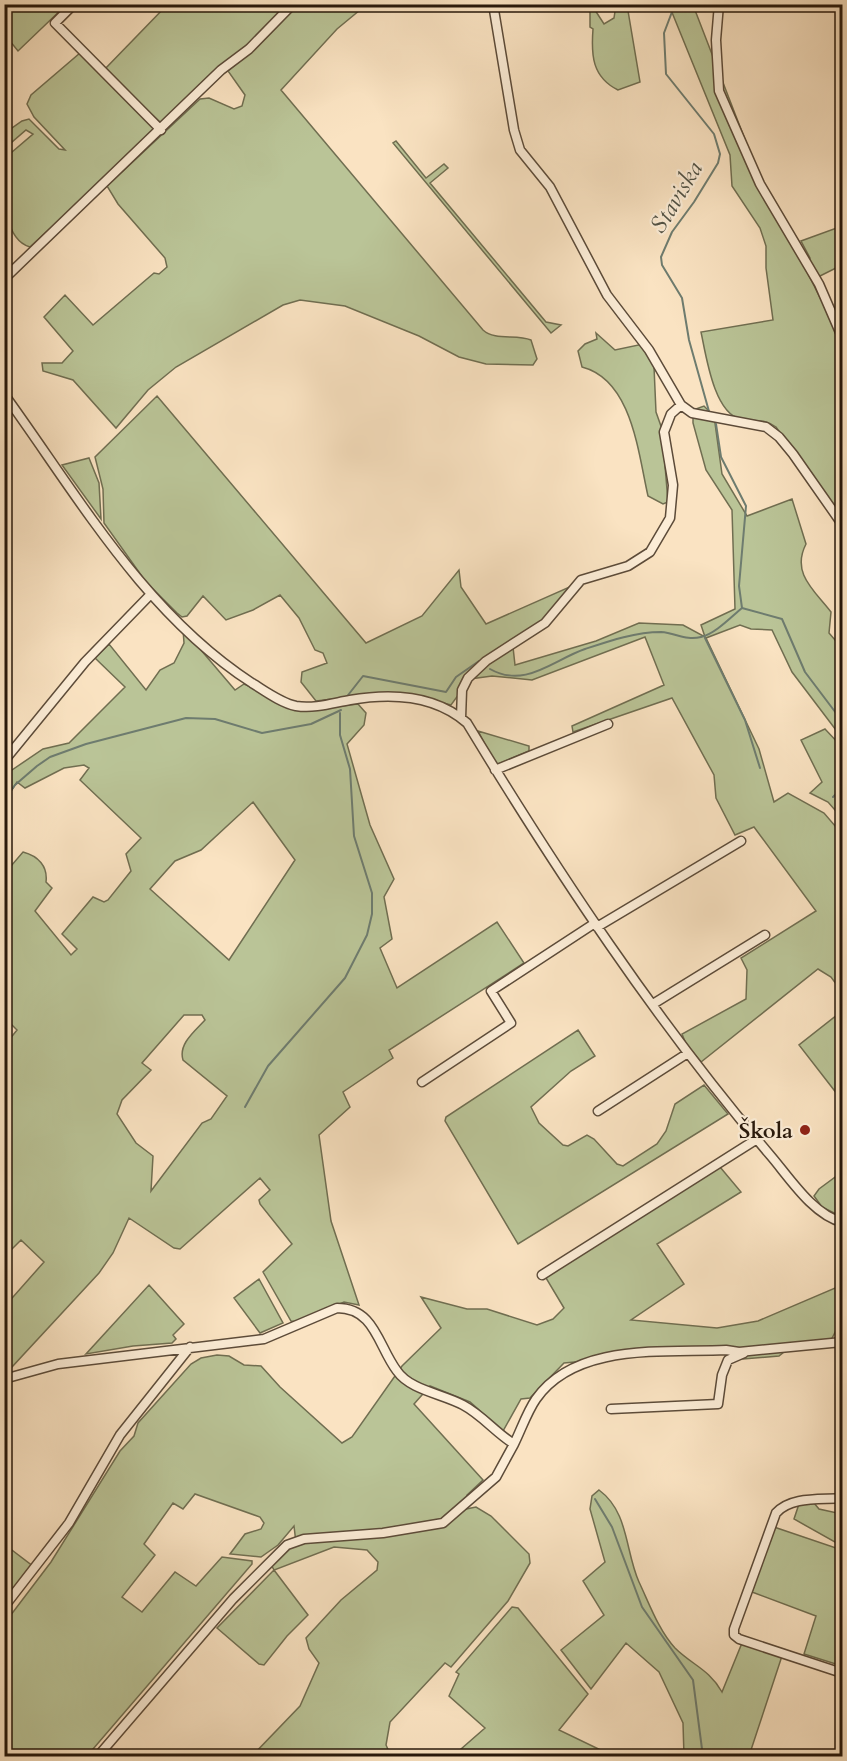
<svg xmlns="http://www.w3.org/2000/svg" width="847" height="1761" font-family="Cardo,serif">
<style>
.green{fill:#bac497;stroke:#706e51;stroke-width:1.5;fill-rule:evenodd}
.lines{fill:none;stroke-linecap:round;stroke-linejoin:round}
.stream{stroke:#6e7c6f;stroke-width:2}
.street-casing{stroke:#5c4b39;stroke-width:11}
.street{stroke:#fcedd7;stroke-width:8}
.poi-dot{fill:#8f2418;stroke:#fcedd7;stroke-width:2}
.labels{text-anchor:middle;stroke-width:4.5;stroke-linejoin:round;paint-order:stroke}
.poi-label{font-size:22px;font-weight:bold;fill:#27180b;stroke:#fcedd7;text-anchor:end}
.water-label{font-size:24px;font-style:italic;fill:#515245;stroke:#fcedd7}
</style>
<rect width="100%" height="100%" fill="#fae3c2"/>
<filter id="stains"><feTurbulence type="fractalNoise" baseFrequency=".00333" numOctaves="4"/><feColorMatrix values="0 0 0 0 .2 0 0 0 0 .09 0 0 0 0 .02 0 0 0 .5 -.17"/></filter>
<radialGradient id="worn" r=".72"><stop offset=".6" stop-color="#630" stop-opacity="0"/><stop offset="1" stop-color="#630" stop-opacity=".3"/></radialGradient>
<path class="green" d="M280,4L284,8L241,51L161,123L104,70L167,5Z
M299,4L366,5L337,29L281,90L483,330C495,341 516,334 531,340L537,359L533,365L486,364L459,357L419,336L345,306L300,300L283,305L176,367L148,390L116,428L73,380L43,371L42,363H62L73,351L44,317L65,295L93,325L154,273L159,274L167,267L165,258L118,204L107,186L200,99L209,98L234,109L242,106L245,95L228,71L258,46Z
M4,5L5,4L66,5L18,51L5,35Z
M616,5H627L640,82L618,90C592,77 591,55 593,29L590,27V8L593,7L604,24L614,18Z
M669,5H693L761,181L837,331L842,351V520L776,427C764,418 755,422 741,419C714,414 706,355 701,332L773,320L766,268V246L760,228L732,186L730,155Z
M80,53L156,128L152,135L30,247C0,238 5,185 5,158L33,134L26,130L5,148V133L22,121L29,119L59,149L65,150L34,117L27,104L31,95Z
M396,141L426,178L444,164L448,168L430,183L546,322L561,325L551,333L393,143Z
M842,226V265L818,277L808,263L810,258L801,241Z
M596,333L615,350L643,344L654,367L656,412L662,429L668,502L663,504L648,496C638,452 632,380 582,367L578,351L585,344L597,339Z
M157,396L366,643L422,616L459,570L461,587L486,624L574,585L558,607L513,647L515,665L596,641L639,623L683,625L705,637L701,625L735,609L732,510L706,470L693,423V410L704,406L714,416L722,474L747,516L792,499L806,544C791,573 814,590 831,612L829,633L842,648V738L792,672L772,630L751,629L740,625L706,638L759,749L774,802L788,793L824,813L842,834V992L831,977L818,969L701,1062L686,1044L682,1034L746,999L747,970L741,958L816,911L754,827L735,835L716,798L714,775L672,698L573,732L572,726L664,685L645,637L532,680L492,676L470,679L451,705L417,696L383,693L316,701L301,682L302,672L327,663L323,653L315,650L299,618L280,595L253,610L226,620L203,596L187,616L182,617L177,613L146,582L104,523L103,489L95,457Z
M89,458L99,483L101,519L62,465Z
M183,629L235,690L244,684L305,710L358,704L366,713L364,725L347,744L370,825L394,879L384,897L392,939L380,948L397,988L497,922L524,963L389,1050L393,1058L343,1092L350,1107L319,1135L331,1221L359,1305L344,1302L298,1322L291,1321L263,1272L292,1244L260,1204L259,1200L270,1190L260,1178L180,1249L174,1248L129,1218L113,1253L99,1273L11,1368L5,1370V1306L44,1262L21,1240L5,1256V1045L17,1030L5,1018V873L23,852C38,856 48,866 46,882L52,888L35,911L71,955L77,949L62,934L93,897L104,902L108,900L131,871L126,854L141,838L80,780L89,768L84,765L64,768L25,788L17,782L5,800V772L6,774L43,749L69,743L125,687L95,658L109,644L146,690L160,670L174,663L184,643ZM253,802L295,860L229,960L150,889L175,861L201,850ZM184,1015H202L205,1020C195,1031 178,1044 183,1060L227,1096L211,1119L202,1123L151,1191L153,1156L136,1143L117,1114L122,1100L151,1070L142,1063Z
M825,729L842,747V818L828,802L810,793L822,782L801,740Z
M478,731L529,746V751L496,765Z
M842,1011V1098L841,1099L799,1045Z
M578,1030L595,1056L571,1071L531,1107L539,1123L563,1145L568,1146L587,1135L594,1139L617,1164L623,1166L657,1144L666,1131L675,1104L704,1085L728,1114L518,1244L445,1121L446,1117Z
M720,1167L741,1192L657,1244L684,1284L631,1320L717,1328L758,1321L835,1288L842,1293V1319L830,1342L789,1348L779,1356L743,1359L727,1348L564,1363L530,1398L521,1399L503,1431L470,1402L430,1386L414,1404L483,1480L467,1495L466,1509L476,1507L491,1516L529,1554L530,1563L508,1601L451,1667L445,1663L390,1722L386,1745L391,1756H252L300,1706L319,1663L309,1649L306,1638L341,1600L377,1570L378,1562L367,1550L334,1547L274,1570L308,1615L287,1636L264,1665L259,1664L217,1628L274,1570L270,1563L296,1543L294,1526L278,1545L261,1557L230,1554L245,1534L261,1529L264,1523L260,1517L195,1494L183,1509L173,1503L144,1544L155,1555L122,1597L142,1612L175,1572L196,1586L222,1557L252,1561V1564L87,1756H5L4,1624L51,1562L120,1451L134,1436L138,1423L191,1364L201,1358L217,1355L229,1356L244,1365L261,1366L280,1387L342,1443L352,1437L402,1366L441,1328L421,1297L467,1309H487L537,1325L553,1319L564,1308L546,1278L548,1274Z
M842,1172V1217L822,1207L814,1196L819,1189Z
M259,1279L283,1323L260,1333L234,1298Z
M149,1285L184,1324L173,1335L176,1339L172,1343L133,1346L86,1354Z
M599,1490C629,1512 625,1551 639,1582C649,1603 659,1631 675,1648C692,1665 709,1669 722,1692L742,1643L782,1656L749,1756H684L683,1723L659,1672L626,1643L591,1689L561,1650L604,1615L583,1581L605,1562L590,1509L592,1496Z
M814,1503L819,1509L842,1514V1546L794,1519L799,1504Z
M774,1527L842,1550V1666L804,1654L816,1616L752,1592Z
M4,1544L34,1567L4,1604Z
M512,1607L518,1608L588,1694L559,1730L613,1756H453L485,1728L449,1696L459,1674L456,1672Z"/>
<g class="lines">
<path class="stream" d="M675,4L664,33L666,74L714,134L720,154L718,163L694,202L672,232L661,257L662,265L682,298L689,340L710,415
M716,424L721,457L746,506L739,586L742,608L782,619L805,672L842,721
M705,638L745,720L760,768
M490,669C525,689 553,660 585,649C609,641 635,632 661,632C676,633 686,641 701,637C715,634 731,617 742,608
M345,699L363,676L446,692L456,677L479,661
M833,797L842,788
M4,801L15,785L37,766L50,757L86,744L186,718L215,719L262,733L311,724L341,710
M245,1107L268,1066L345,978L367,935L372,914V893L354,836L350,769L340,735V713
M595,1499L612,1527L642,1607L693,1680L702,1749L700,1756"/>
<g class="street-casing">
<path id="street" d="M74,4L55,23L161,130
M493,4L514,130L520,150L550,187L607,295L649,350L681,405L692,413L766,427L779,437L793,454L842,524
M719,4L716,40L719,91L760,184L819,284L842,337
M4,279L221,70L249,49L293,4
M4,394C78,496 144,613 252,683C265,691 281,703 296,706C314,709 333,703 350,700C390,693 435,695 467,723C558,873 656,1021 770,1155C789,1177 813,1215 842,1222
M461,718L462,690L468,678L486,661L545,623L581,580L628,566L650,552L670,518L673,485L664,432L671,414L681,405
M4,761L85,662L150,595
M495,770L608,724
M597,927L741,841
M653,1004L765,935
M422,1082L511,1023L491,991L595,923
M598,1111L688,1053
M542,1275L757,1139
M4,1379L58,1364L264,1339L337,1308C375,1308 378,1346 397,1371C410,1390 443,1394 463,1405C482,1415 496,1433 514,1444C521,1430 527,1412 536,1399C576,1342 665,1353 726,1350L739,1352L842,1342
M611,1409L718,1404L722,1375L728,1360L744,1353
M842,1498C821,1500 791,1496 776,1513L734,1629V1635L739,1639L842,1673
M4,1607L69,1523L120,1435L190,1347
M98,1756L233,1599L287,1545L304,1539L383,1533L443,1523L496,1477L514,1444"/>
</g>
<use href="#street" class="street"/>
</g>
<circle class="poi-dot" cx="805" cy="1130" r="6"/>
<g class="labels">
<g class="poi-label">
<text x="793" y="1138">Škola</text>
</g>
<g class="water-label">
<text transform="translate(676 197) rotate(-59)" y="8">Staviska</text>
</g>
</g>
<rect width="847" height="1761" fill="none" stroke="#fae3c2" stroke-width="24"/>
<rect x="6" y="6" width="835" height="1749" fill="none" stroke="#27180b" stroke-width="3"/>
<rect x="12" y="12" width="823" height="1737" fill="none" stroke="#27180b" stroke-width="1.5"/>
<rect width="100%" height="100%" filter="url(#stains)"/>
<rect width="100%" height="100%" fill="url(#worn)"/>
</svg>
